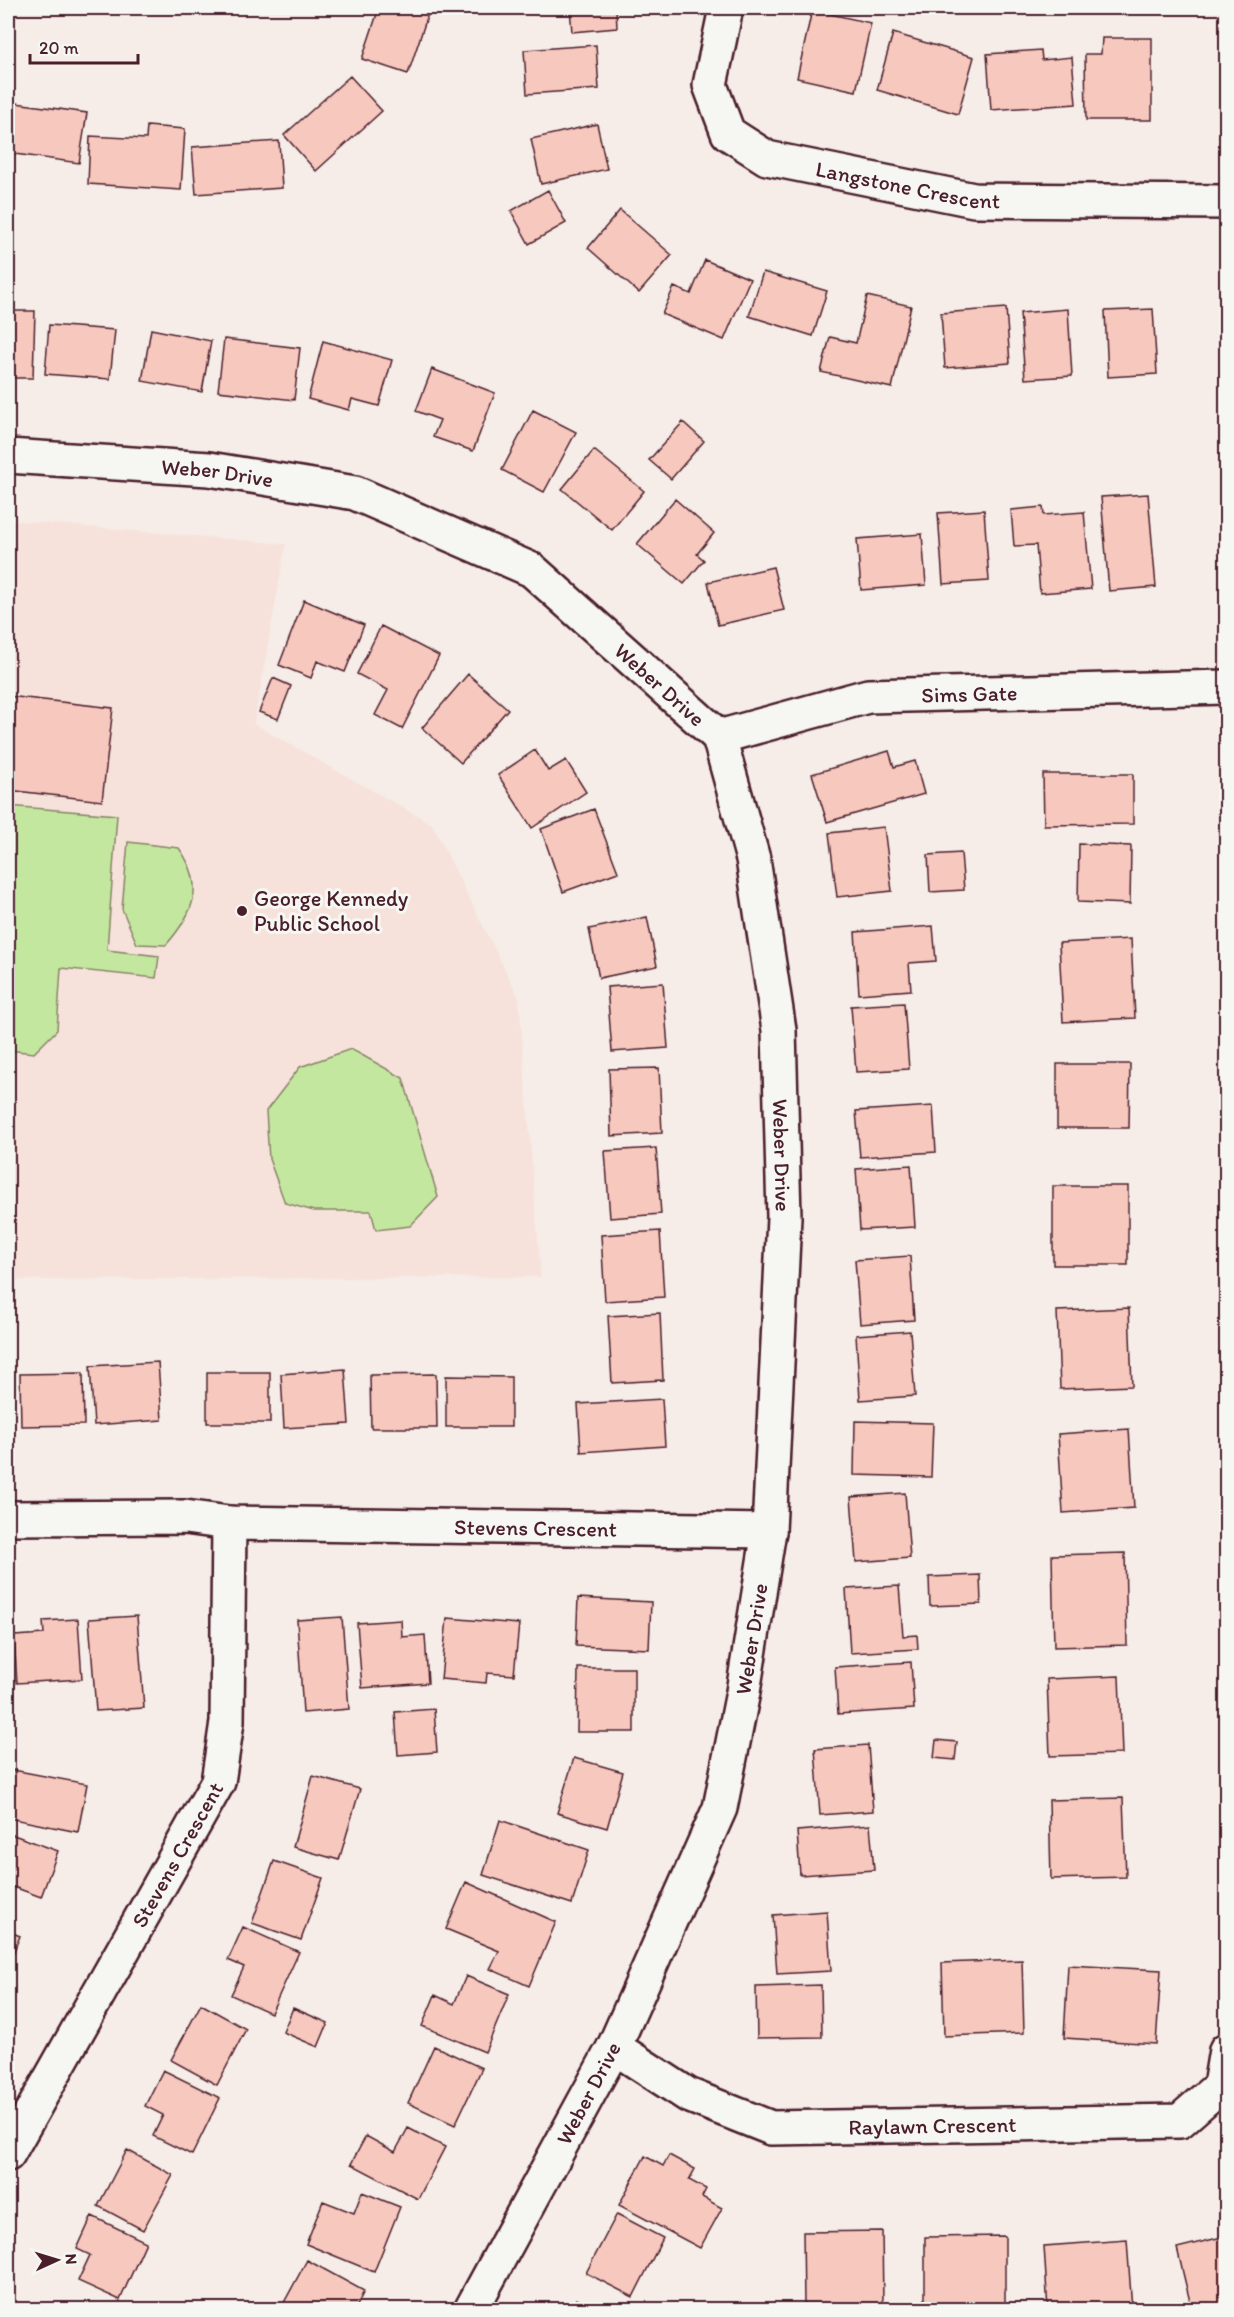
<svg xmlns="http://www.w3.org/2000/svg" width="1234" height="2317" font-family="Itim,sans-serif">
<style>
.built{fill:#f6e2db}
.green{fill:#c4e7a0;stroke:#878366;stroke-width:1.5}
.building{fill:#f7c8be;stroke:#4a1f2b;stroke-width:1.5}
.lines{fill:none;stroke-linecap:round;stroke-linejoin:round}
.street-casing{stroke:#4a1f2b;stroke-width:38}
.street{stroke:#f6f6f2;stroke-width:33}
.poi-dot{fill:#4a1f2b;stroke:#f6f6f2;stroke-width:2}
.labels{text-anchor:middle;stroke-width:6;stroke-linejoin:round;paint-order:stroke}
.street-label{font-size:22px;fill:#4a1f2b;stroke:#f6f6f2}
.poi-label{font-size:22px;fill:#4a1f2b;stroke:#f6f6f2;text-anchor:start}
</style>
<rect width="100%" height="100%" fill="#f6ede8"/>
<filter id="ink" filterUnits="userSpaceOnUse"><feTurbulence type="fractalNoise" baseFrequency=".0167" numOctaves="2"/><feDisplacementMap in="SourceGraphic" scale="12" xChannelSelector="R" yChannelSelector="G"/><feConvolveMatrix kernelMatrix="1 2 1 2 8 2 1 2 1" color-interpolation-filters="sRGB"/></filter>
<g filter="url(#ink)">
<path class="built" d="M8,520L286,544L254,724L432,824L519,998L541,1277L8,1280Z"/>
<path class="green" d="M8,806L117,815L107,950L159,956L156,978L61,968L57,1030L34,1053L8,1050Z
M128,842L179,848C206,886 194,913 166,945L137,944L122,909Z
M351,1049L403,1078L438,1197L410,1226L376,1230L371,1211H314L285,1203L269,1159L266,1111L300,1067Z"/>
<path class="building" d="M379,8H430L408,74L362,59Z
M570,8H616L617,28L572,32Z
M812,10L871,23L856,91L797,78Z
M893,33L974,57L958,114L877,90Z
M1102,38H1152V120H1086L1085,54H1101Z
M596,45L599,89L527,94L524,50Z
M1041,50L1042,60L1072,57L1076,104L991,110L987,54Z
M350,76L382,111L316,171L284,135Z
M16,103L87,113L79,163L8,153Z
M597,124L607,169L541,184L531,139Z
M147,126L185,129L181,190L88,184L90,136L146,139Z
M279,141L282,188L196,194L192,147Z
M548,190L566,223L529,244L511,211Z
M620,210L672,255L639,293L588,248Z
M705,260L750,279L724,340L662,314L674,287L691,294Z
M763,272L827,291L813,336L749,316Z
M867,296L911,306L892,388L821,372L830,337L856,343Z
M1006,308L1010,363L945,368L941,313Z
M1068,309L1072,376L1025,379L1020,313Z
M1153,309L1157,374L1108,377L1105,311Z
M8,311H35L33,378H8Z
M49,325L115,330L110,379L45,374Z
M151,329L211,341L202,392L142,381Z
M224,339L300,348L294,400L218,391Z
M323,341L392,360L379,406L352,399L349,410L308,399Z
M432,369L495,393L473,451L433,437L440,420L416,411Z
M533,410L576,432L544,492L502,470Z
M683,422L704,441L671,479L649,460Z
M594,450L644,491L612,530L562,489Z
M1148,494L1156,587L1109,591L1101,497Z
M675,499L714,533L697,554L704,560L684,584L637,544Z
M1043,507L1044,515L1084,512L1091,589L1040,593L1036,545L1014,546L1011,510Z
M984,510L989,581L943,584L938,513Z
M922,534L926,585L861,590L857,539Z
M773,567L784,610L718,625L708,582Z
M304,600L364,625L345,672L317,661L311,678L279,665Z
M381,626L439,656L402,729L375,715L388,690L357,674Z
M468,674L508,709L461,763L422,728Z
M273,678L291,686L278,719L259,712Z
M8,696L113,708L102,801L8,790Z
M535,750L548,771L566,760L586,792L532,828L498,775Z
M889,751L894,767L915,761L924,794L827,822L812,774Z
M1043,774H1133V824L1044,825Z
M594,809L618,872L563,892L541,829Z
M884,827L892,891L837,897L829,833Z
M1079,844L1131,846L1130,904L1078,902Z
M961,853L964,890L930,892L928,855Z
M647,917L657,966L599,978L589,929Z
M933,926L936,961L909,963L911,990L859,994L855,932Z
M1131,939L1135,1018L1063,1022L1059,943Z
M663,983L668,1048L612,1052L607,987Z
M904,1003L909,1069L856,1072L851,1006Z
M1057,1064H1130L1129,1128H1057Z
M659,1068L662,1133L611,1136L609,1069Z
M933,1106L936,1152L860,1157L856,1111Z
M656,1148L661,1214L610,1218L605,1151Z
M911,1165L915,1227L860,1230L856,1169Z
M1053,1186H1128V1265H1053Z
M660,1231L664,1297L605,1301L601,1235Z
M910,1256L914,1320L860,1324L855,1260Z
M1129,1308L1132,1386L1060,1389L1057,1311Z
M660,1313L663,1380L612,1383L608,1316Z
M910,1331L915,1396L860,1400L856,1335Z
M158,1362L162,1420L94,1425L90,1366Z
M345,1369L349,1424L284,1428L281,1374Z
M207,1372H270V1423H207Z
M83,1373L84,1425L21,1426L20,1374Z
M436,1374L437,1428H371L370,1375Z
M446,1376L511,1377V1427H446Z
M662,1399L665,1446L581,1452L578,1404Z
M855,1421L933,1423L931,1477L854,1475Z
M1129,1429L1134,1508L1063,1513L1058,1434Z
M905,1493L910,1558L856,1562L851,1497Z
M1125,1553L1127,1645L1054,1647L1052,1555Z
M980,1575L981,1604L930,1606L929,1577Z
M899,1586L903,1636L917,1635L918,1649L850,1653L846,1589Z
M578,1598L651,1602L649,1649L576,1646Z
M137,1616L144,1708L96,1711L89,1619Z
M342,1617L349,1709L303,1713L297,1620Z
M447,1618L519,1624L514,1675L487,1673L486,1683L441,1679Z
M78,1619L82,1679L17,1683L14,1636L44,1634L43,1621Z
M401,1620L402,1637L425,1635L428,1683L362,1688L357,1623Z
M911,1662L914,1709L838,1714L835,1667Z
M578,1668H634V1732H577Z
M1119,1676L1122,1754L1050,1756L1047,1679Z
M434,1709L437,1752L398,1755L395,1712Z
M936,1740L957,1742L955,1760L934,1758Z
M868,1745L873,1811L820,1815L815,1749Z
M574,1758L623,1772L607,1828L557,1813Z
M13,1770L87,1784L78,1832L8,1818V1799Z
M313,1776L360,1789L339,1860L293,1847Z
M1123,1798L1126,1877L1051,1879L1049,1800Z
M500,1820L589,1850L572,1904L483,1875Z
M870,1825L874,1870L800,1875L797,1831Z
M8,1833L58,1851L41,1897L8,1885Z
M274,1861L323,1878L301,1940L252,1923Z
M466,1882L556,1922L529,1986L490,1969L499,1951L446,1929Z
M827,1911L831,1971L777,1974L773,1915Z
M243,1927L299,1952L271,2013L231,1995L244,1967L228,1960Z
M8,1931L20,1936L8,1966Z
M1022,1960L1024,2033L944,2036L942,1963Z
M1068,1965L1161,1970L1156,2044L1064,2038Z
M466,1976L509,1994L485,2052L422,2026L435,1995L454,2004Z
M821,1985L822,2037L757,2038L756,1987Z
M201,2004L246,2029L217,2085L171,2060Z
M293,2008L328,2023L318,2047L283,2032Z
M434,2046L482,2068L455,2125L408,2103Z
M163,2070L220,2098L192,2155L153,2136L163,2115L145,2106Z
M408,2128L445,2147L418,2199L351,2164L366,2136L395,2152Z
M127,2150L173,2175L143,2230L98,2206Z
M669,2155L695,2169L689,2180L706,2189L702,2197L722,2208L700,2248L619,2205L645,2156L663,2166Z
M362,2192L400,2207L374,2272L306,2244L323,2201L354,2213Z
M617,2214L663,2238L633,2297L586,2273Z
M92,2216L146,2242L120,2300L78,2281L90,2255L77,2249Z
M882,2231L883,2303L804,2304L803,2232Z
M1005,2236V2309L925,2310V2237Z
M1226,2236V2308L1192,2310L1177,2248Z
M1127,2240L1132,2310H1048L1044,2246Z
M307,2260L364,2291L355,2310H280Z
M576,2299L599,2310H571Z"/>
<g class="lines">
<g class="street-casing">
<g id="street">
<path id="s1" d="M726,8L710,85L728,133L767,158L974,200L1226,202"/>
<path id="s2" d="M8,456L209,469L355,493L532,570L719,737L753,859L779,1030L784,1217L769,1531L743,1692L720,1808L614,2047L471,2310"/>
<path id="s3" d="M719,737L868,696L1226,687"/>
<path id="s4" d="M8,1518L185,1517L229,1523L769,1531"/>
<path id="s5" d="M614,2047L688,2095L771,2128L1180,2121L1220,2086L1226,2050"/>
<path id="s6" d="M8,2154L218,1782L227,1722L229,1523"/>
</g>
</g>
<use href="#street" class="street"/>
</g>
</g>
<circle class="poi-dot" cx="242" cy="911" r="6"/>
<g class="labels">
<g class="street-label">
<text dy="8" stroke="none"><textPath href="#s1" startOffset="320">Langstone Crescent</textPath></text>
<text dy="8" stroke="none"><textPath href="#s2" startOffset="210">Weber Drive</textPath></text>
<text dy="8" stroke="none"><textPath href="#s2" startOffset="714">Weber Drive</textPath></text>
<text dy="8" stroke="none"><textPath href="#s3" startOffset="256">Sims Gate</textPath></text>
<text dy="8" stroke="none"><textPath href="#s2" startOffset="1218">Weber Drive</textPath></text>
<text dy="8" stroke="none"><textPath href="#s4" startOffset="528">Stevens Crescent</textPath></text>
<text transform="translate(751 1639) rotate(-81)" y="8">Weber Drive</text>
<text dy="8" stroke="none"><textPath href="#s6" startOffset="344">Stevens Crescent</textPath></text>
<text transform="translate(588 2093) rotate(-62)" y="8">Weber Drive</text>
<text dy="8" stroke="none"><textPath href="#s5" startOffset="339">Raylawn Crescent</textPath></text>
</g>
<g class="poi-label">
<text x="254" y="906">George Kennedy<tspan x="254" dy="25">Public School</tspan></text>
</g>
</g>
<rect width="1234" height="2317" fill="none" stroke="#f6f6f2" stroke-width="30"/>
<rect x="15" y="15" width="1204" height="2287" fill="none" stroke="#4a1f2b" stroke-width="2" filter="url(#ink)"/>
<g transform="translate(57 2260) rotate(86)" stroke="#f6f6f2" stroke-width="4.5" paint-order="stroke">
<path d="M0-4.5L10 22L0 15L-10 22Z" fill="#4a1f2b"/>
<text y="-9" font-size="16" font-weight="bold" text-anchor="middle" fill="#4a1f2b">N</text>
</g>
<path d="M30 54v9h108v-9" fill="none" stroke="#4a1f2b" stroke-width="3"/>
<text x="39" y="54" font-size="18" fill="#4a1f2b" stroke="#f6f6f2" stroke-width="4.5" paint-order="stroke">20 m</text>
</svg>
